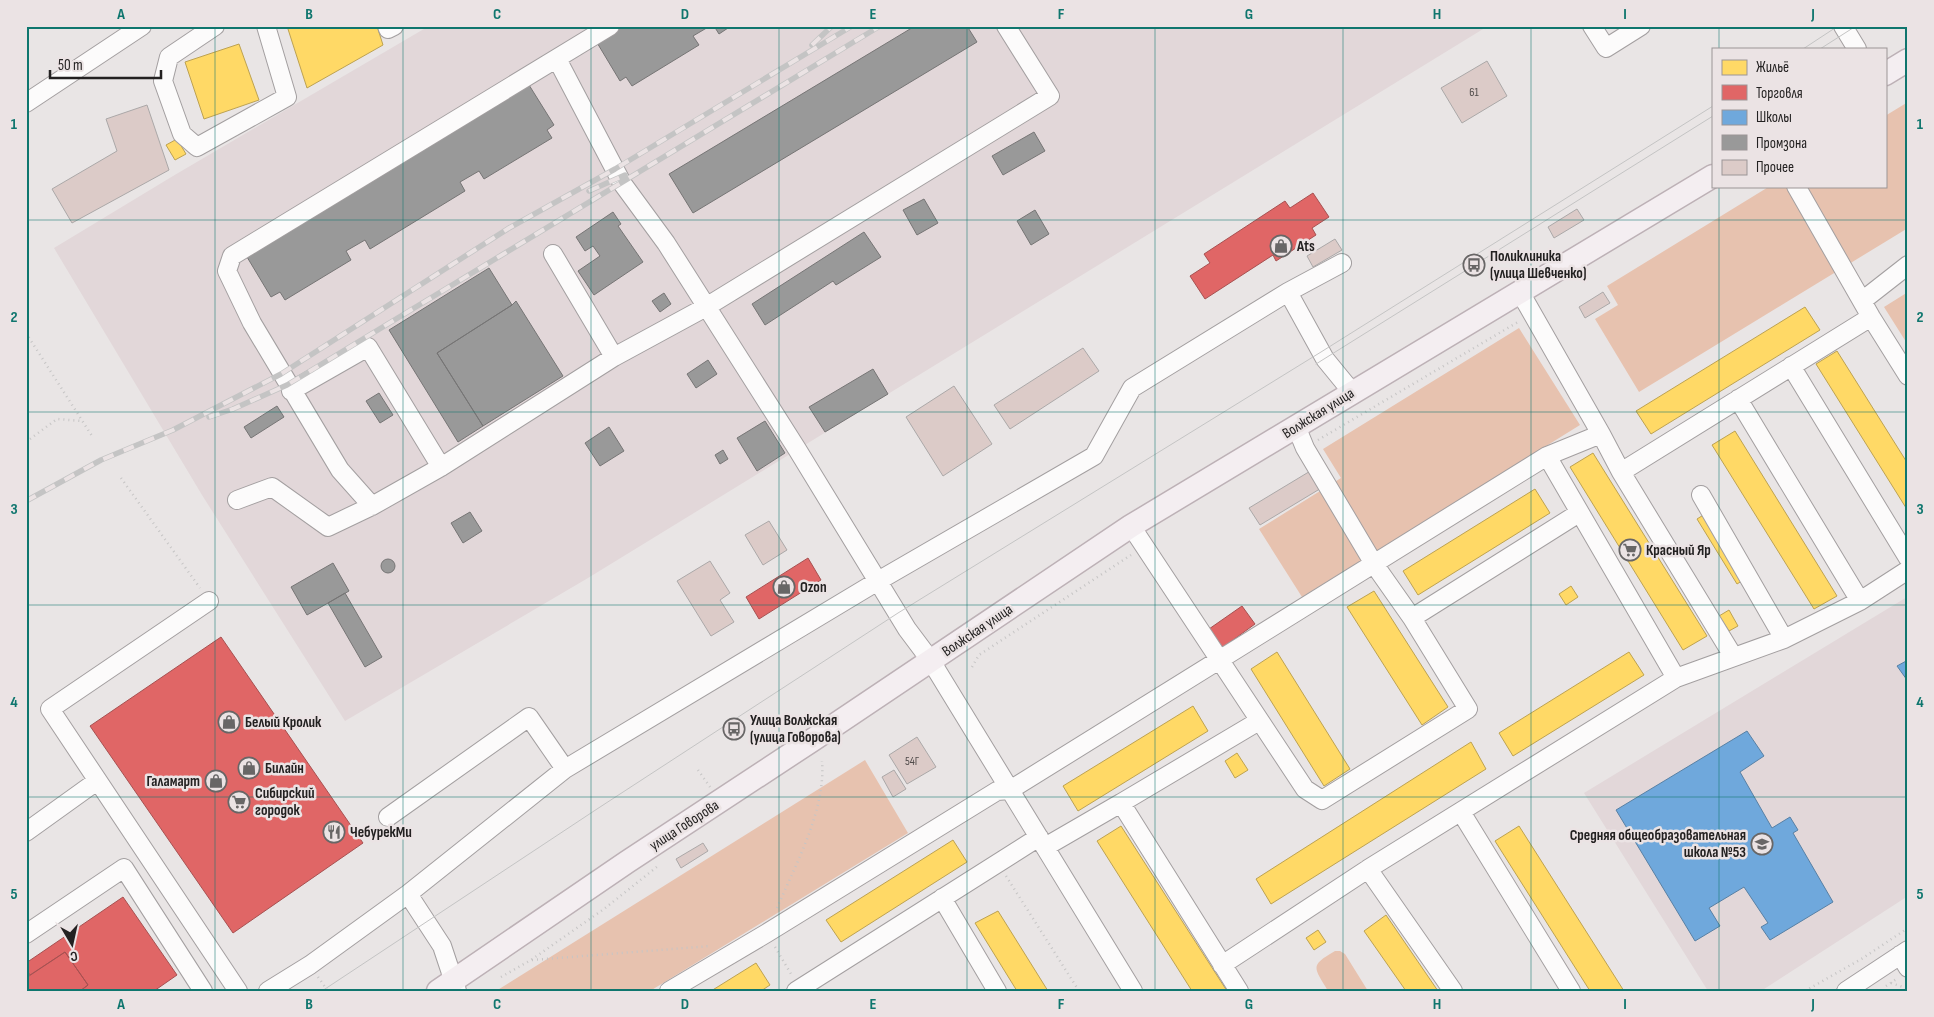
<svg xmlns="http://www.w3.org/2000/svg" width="1934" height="1017" font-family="'Sofia Sans Condensed',sans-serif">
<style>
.built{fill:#e2d7d9}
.green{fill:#e7c2af}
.homes{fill:#ffd966;stroke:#bda251}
.shops{fill:#e06666;stroke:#a75151}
.schools{fill:#6fa8dc;stroke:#5880a4}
.industry{fill:#999;stroke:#767575}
.building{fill:#dccbc8;stroke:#aba8a8}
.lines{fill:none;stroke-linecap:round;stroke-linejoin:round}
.minor-casing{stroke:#a39fa0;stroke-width:20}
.major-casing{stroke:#bdb1b6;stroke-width:25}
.path{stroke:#c6c5c5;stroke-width:2.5;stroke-dasharray:1 4;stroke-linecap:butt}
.minor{stroke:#fcfbfb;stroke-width:18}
.major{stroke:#f4eef1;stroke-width:22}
.tram{stroke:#c4c4c4;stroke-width:1}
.rail-casing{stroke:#c4c4c4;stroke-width:5.5}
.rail{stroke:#ebe3e4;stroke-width:4;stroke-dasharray:11;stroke-linecap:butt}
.grid{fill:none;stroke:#0f766e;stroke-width:1;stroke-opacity:0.55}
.labels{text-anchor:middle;stroke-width:5;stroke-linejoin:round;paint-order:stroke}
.number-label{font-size:12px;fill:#514c4b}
.poi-label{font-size:15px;font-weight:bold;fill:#232121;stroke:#ebe3e4;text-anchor:start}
.street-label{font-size:15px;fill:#232121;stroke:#ebe3e4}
.neatline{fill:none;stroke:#0f766e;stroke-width:2}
.grid-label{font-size:16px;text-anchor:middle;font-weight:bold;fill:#0f766e}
</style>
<rect width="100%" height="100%" fill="#e9e5e5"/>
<path class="built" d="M429,26H1488L588,578L345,721L202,495L54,248L173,176Z
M1907,597L1908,896L1761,991H1708L1584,793Z"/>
<path class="green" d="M1908,102V228L1639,392L1595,319L1618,305L1607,286L1770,186H1885V116Z
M1908,292V345L1884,307Z
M1519,328L1580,425L1302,597L1259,529L1341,478L1323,449Z
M865,760L908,833L650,991H496Z
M1335,951H1340L1345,954L1368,991H1328C1314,967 1309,966 1335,951Z"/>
<path class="homes" d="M287,26H377L383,45L307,88Z
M239,44L259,100L204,119L185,62Z
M177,139L186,154L175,160L166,145Z
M1805,307L1820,330L1651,434L1636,411Z
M1837,351L1908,464V511L1816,364Z
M1735,431L1837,596L1814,609L1712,445Z
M1593,453L1707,636L1683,650L1570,467Z
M1535,489L1550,513L1418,595L1403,571Z
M1705,514L1745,579L1737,584L1697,519Z
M1571,586L1578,597L1566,605L1559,594Z
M1374,591L1448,707L1422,725L1347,607Z
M1729,610L1738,626L1729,631L1719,616Z
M1277,652L1350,769L1324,786L1251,669Z
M1629,652L1644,675L1513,756L1499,733Z
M1193,706L1208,731L1078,811L1063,786Z
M1471,742L1486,769L1271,904L1256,879Z
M1237,753L1248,770L1235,778L1225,761Z
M1121,826L1227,991H1192L1097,841Z
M1519,826L1624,991H1590L1495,841Z
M953,840L967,862L841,942L826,920Z
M998,911L1048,991H1017L975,923Z
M1386,915L1438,991H1406L1364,931Z
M1318,930L1326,942L1314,950L1306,938Z
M756,963L770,985L761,991H711Z"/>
<path class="shops" d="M1313,193L1329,217L1312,228L1316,235L1276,261L1273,255L1205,299L1190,276L1210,263L1204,254L1285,201L1290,208Z
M808,558L821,580L759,619L746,597Z
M1242,606L1255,624L1222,648L1209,629Z
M221,637L363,843L233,933L90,726Z
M123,897L177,975L154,991H80L88,985L65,952L30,975L26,969V963Z
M65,952L88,985L80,991H26V978Z"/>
<path class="schools" d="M1908,660V680H1907L1897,666Z
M1747,731L1764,756L1740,772L1772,828L1790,817L1798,830L1793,833L1833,902L1770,940L1761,927L1768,923L1744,887L1709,908L1720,926L1695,941L1616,810Z"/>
<path class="industry" d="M621,26H710L693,36L699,45L632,86L626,77L620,81L596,41Z
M714,26H731L719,34Z
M915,26H967L977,42L693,213L669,174Z
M529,85L554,125L547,130L552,138L484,179L479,171L460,182L465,191L370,249L365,240L346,251L351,260L285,300L280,292L271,297L247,257Z
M1034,132L1045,151L1003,175L992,156Z
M924,199L938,223L917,235L903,210Z
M1035,210L1049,234L1031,245L1017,221Z
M613,212L621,224L618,226L643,262L594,295L578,271L600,256L593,246L585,251L576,237Z
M864,232L881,257L836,285L833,281L765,325L752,304Z
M489,268L512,305L437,353L483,426L458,442L389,330Z
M664,293L671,304L660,312L652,301Z
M516,301L563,376L483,426L437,353L512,305Z
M708,360L717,374L696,388L687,374Z
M873,369L888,394L825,432L809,407Z
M379,393L393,415L380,423L366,401Z
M277,406L284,417L251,438L244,427Z
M765,421L785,453L757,471L737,438Z
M609,427L624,451L600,466L585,443Z
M723,450L728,459L720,464L715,455Z
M470,512L482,531L463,543L451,523Z
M381 566a7 7 0 1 1 14 0a7 7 0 1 1-14 0Z
M333,563L349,591L307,615L291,587Z
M345,593L382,657L365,667L328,603Z"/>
<path class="building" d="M1487,61L1507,96L1462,123L1441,88Z
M147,105L169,170L72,223L52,189L117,151L106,119Z
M1577,209L1584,220L1554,238L1548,227Z
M1335,239L1342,250L1313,267L1307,256Z
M1603,292L1610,303L1585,318L1579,307Z
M1083,348L1099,371L1010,429L994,405Z
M954,386L992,444L943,476L906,417Z
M1312,470L1323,487L1260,525L1249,508Z
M769,521L787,550L763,565L745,535Z
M710,561L730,593L720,600L734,622L711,636L677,581Z
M917,737L936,767L907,784L889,755Z
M894,770L906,789L893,797L882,777Z
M703,843L708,851L681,868L676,859Z"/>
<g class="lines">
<g class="minor-casing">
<path id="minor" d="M215,26L169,57L163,81L182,134L197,147L287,97L266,26
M387,26L388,29L394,26
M1592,26L1606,48L1641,26
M1843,26L1857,49
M557,59L622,183L666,243L797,449L907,629L931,661L953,697L1133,991
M26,103L142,26
M1796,186L1871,317L1908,376
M553,254L614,357
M1288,292L1325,359L1352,392
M1520,292L1601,434L1621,472L1733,656
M1862,301L1908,265
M1791,366L1908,558
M291,391L368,347L441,467
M1738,399L1860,601L1908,570
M1547,456L1676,678
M1621,472L1871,317
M1701,495L1784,639
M237,500L272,487L328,527L372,506L441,467L614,357L706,307L1050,96L1006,26
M372,506L340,470L252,323L227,271L232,256L610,26
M1131,526L1305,789L1322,800L1468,709L1412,618L1374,564L1305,448L1296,426
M209,601L50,709L238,991
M1412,618L1579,513
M1121,803L1259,721
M1461,812L1571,991
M388,817L529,717L565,769
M26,832L97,781
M1045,847L1121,803L1239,991
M1368,869L1453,991
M408,894L442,946L457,991
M942,898L997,991
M26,934L124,868L203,991
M1900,955L1908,968
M1222,965L1368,869L1676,678L1784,639L1860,601
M268,991L310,965L408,894L565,769L878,581L1094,456L1132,388L1288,292L1342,263
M669,991L767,933L997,791L1010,790L1547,456L1601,434
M796,991L1039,837
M1846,991L1908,950"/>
</g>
<g class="major-casing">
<path id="major" d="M1885,74L1908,60
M438,991L627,862L811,741L1131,526L1713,176"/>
</g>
<path class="path" d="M26,333L92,436
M1318,440L1518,322
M26,442L57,419L81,421
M121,478L200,588
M972,667L979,655L1131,555
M698,770L710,787
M1006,876L1079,991
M777,908C796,864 826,809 822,761
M775,947L791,974
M532,960L711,946
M318,977L328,991
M501,977L531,960L604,909L658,866
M1891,983L1903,987L1906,991
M1886,986L1898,978
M1805,991L1863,958L1908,928"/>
<use href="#minor" class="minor"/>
<use href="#major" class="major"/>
<path class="tram" d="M1803,49L1838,26
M1820,49L1856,26
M1316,364L1713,116
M322,991L597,809L898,613L1321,352L1713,106"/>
<g class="rail-casing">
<path id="rail" d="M812,45L832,26
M589,191L625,175
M209,417L233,409L287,385L880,26
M26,501L101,460L173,430L281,374L509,228L615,169L852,26"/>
</g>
<use href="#rail" class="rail"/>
</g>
<path class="grid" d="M215,26V991M403,26V991M591,26V991M779,26V991M967,26V991M1155,26V991M1343,26V991M1531,26V991M1719,26V49M1719,186V991M26,220H1908M26,412H1908M26,605H1908M26,797H1908"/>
<defs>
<g id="shop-ring" transform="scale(1.125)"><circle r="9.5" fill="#ebe3e4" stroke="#686666" stroke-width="1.5"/><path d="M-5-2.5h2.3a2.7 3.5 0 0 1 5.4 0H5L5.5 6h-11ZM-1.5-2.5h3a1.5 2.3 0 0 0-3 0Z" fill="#686666"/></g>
<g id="bus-ring" transform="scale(1.125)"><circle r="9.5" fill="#ebe3e4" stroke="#686666" stroke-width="1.5"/><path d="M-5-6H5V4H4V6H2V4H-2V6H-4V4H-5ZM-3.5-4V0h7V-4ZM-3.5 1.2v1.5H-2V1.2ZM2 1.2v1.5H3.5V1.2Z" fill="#686666"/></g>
<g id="supermarket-ring" transform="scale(1.125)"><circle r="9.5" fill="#ebe3e4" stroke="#686666" stroke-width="1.5"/><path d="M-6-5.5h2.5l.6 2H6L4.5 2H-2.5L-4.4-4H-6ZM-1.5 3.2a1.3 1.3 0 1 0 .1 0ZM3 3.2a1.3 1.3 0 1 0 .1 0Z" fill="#686666"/></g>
<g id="restaurant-ring" transform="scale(1.125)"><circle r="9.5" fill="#ebe3e4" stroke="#686666" stroke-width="1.5"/><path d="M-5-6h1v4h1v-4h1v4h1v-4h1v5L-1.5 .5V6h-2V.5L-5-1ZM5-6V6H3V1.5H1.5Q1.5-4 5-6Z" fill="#686666"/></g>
<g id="school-ring" transform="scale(1.125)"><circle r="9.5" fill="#ebe3e4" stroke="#686666" stroke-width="1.5"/><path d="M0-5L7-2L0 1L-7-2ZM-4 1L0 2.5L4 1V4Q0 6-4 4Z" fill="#686666"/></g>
</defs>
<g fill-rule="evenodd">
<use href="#shop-ring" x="1281" y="246"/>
<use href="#bus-ring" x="1474" y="265"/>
<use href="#supermarket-ring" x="1630" y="550"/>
<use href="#shop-ring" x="784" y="587"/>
<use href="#shop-ring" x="229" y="722"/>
<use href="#bus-ring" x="734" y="729"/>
<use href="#shop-ring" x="249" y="768"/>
<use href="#shop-ring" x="216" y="781"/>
<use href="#supermarket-ring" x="239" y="802"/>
<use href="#restaurant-ring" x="334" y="832"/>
<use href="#school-ring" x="1762" y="844"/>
</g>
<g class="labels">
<g class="number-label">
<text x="1474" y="96">61</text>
<text x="912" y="765">54Г</text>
</g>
<g class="poi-label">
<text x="1297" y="251">Ats</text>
<text x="1490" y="261">Поликлиника<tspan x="1490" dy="17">(улица Шевченко)</tspan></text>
<text x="1646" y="555">Красный Яр</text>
<text x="800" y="592">Ozon</text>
<text x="750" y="725">Улица Волжская<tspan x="750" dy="17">(улица Говорова)</tspan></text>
<text x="245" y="727">Белый Кролик</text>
<text x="265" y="773">Билайн</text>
<text x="200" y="786" text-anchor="end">Галамарт</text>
<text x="255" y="798">Сибирский<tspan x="255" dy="17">городок</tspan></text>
<text x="350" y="837">ЧебурекМи</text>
<text x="1746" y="840" text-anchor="end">Средняя общеобразовательная<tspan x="1746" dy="17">школа №53</tspan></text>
</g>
<g class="street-label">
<text transform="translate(1318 413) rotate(-32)" y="5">Волжская улица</text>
<text transform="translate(977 630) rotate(-34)" y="5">Волжская улица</text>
<text transform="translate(684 825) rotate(-33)" y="5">улица Говорова</text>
</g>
</g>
<rect width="1934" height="1017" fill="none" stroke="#ebe3e4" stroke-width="55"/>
<rect x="1712" y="48" width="175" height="140" fill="#ebe3e4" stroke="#9b9596"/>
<rect x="1722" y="60" width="25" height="15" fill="#ffd966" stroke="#9b9596"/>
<text x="1756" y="72" font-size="15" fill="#232121">Жильё</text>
<rect x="1722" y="85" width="25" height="15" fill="#e06666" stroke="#9b9596"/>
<text x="1756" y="98" font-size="15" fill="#232121">Торговля</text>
<rect x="1722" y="110" width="25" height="15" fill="#6fa8dc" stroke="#9b9596"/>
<text x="1756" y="122" font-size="15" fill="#232121">Школы</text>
<rect x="1722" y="135" width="25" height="15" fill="#999999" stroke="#9b9596"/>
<text x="1756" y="148" font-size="15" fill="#232121">Промзона</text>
<rect x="1722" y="160" width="25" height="15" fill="#dccbc8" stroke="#9b9596"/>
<text x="1756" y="172" font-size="15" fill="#232121">Прочее</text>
<g transform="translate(72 944) rotate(171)" stroke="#ebe3e4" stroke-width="4" paint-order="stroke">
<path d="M0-4L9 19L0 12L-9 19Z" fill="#232121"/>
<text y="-8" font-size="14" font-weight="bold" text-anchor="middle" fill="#232121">С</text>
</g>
<path d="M50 70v8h111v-8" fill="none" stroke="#232121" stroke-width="2.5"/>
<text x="58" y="70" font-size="15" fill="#232121" stroke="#ebe3e4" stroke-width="4" paint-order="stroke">50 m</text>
<rect x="28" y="28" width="1878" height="962" class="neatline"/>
<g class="grid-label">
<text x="121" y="19">A</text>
<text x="309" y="19">B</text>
<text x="497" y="19">C</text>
<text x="685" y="19">D</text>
<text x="873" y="19">E</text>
<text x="1061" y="19">F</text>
<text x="1249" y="19">G</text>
<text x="1437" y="19">H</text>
<text x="1625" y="19">I</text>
<text x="1813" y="19">J</text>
<text x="14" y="129">1</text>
<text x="1920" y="129">1</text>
<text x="14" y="322">2</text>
<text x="1920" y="322">2</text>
<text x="14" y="514">3</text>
<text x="1920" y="514">3</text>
<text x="14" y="707">4</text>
<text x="1920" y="707">4</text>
<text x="14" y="899">5</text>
<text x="1920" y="899">5</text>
<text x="121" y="1009">A</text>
<text x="309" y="1009">B</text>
<text x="497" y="1009">C</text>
<text x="685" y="1009">D</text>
<text x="873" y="1009">E</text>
<text x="1061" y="1009">F</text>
<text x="1249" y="1009">G</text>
<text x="1437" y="1009">H</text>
<text x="1625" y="1009">I</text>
<text x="1813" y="1009">J</text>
</g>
</svg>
